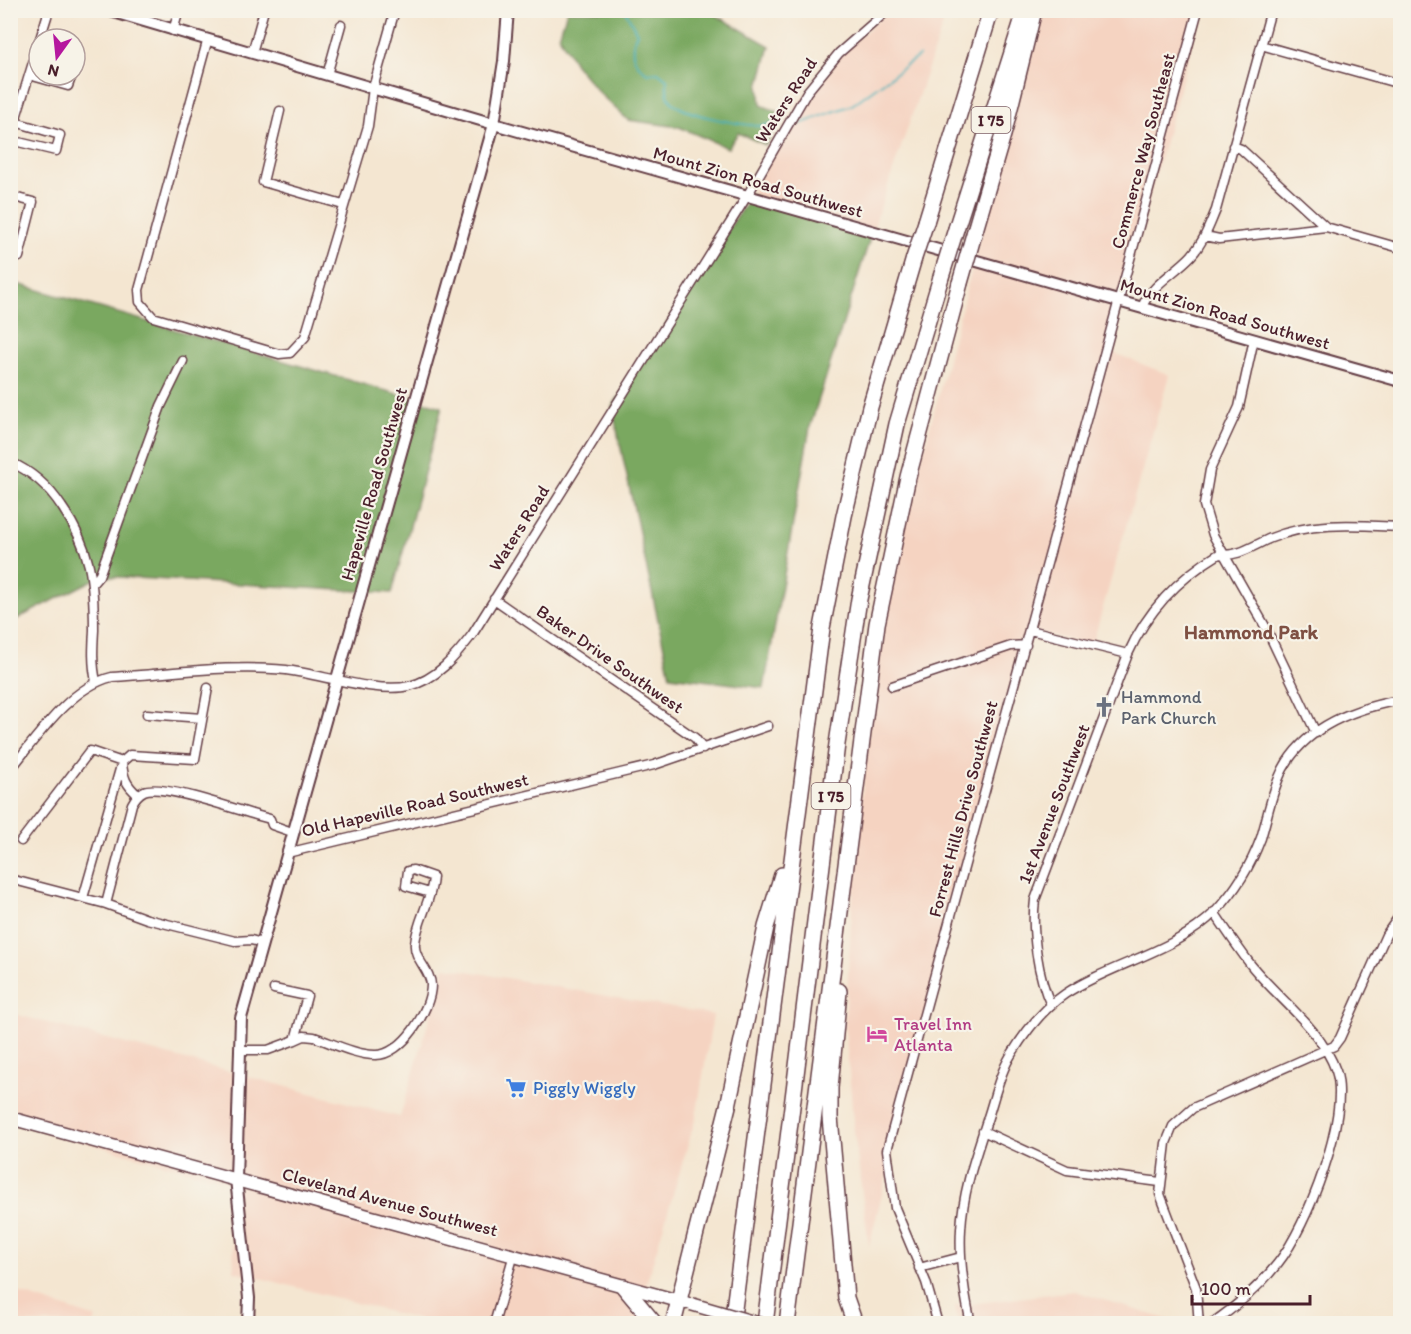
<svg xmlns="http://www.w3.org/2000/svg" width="1411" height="1334" font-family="Itim,sans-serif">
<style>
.built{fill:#f5d3c1}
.forest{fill:#7aa861;stroke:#626446;stroke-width:1.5}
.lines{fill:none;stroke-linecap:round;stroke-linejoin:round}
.stream{stroke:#3cadb5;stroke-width:2}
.minor-casing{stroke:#643d44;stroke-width:11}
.tertiary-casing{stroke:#643d44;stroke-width:14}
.secondary-casing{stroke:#643d44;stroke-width:15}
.motorway-casing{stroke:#643d44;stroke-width:18}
.minor{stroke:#fff;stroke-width:8}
.tertiary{stroke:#fff;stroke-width:10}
.secondary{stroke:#fff;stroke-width:12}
.motorway{stroke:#fff;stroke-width:15}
.secondary-bridge-casing{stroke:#643d44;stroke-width:15;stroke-linecap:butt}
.motorway-bridge-casing{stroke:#643d44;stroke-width:18;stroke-linecap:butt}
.secondary-bridge{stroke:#fff;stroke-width:12}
.motorway-bridge{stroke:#fff;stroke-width:15}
.labels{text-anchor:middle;stroke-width:4.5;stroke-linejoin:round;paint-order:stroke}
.shield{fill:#f7f3e8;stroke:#7e5f64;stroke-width:1.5}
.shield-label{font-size:16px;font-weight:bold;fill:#4a1f2b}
.street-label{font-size:18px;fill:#4a1f2b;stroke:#f7f3e8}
.worship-label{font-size:18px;fill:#5b616d;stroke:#f7f3e8;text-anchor:start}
.hotel-label{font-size:18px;fill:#b23c85;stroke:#f7f3e8;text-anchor:start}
.shop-label{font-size:18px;fill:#366cbe;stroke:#f7f3e8;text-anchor:start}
.neighbourhood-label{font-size:20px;font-weight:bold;fill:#7f5043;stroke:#f7f3e8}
</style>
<rect width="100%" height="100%" fill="#f7f3e8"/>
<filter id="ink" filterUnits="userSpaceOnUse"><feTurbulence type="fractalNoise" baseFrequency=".0167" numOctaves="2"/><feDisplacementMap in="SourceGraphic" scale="12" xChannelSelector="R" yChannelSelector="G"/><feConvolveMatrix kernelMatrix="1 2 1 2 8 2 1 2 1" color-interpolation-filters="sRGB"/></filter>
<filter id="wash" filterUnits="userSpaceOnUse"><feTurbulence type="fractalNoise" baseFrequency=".008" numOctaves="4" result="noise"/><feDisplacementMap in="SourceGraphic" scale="24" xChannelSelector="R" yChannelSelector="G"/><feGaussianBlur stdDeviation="1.35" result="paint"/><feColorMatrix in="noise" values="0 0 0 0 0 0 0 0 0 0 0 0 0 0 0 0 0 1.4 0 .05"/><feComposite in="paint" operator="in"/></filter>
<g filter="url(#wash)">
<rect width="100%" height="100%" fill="#f4e6d1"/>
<path class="built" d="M888,11L944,21L872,232L751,195L799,102L827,68Z
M1045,11H1201L1107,350L1169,375L1092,646L1033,630L937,973L869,1246L854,1131L845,1023L855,864L876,662L905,522L1011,121Z
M445,967L713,1015L696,1117L645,1288L641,1323H432L234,1271L230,1182L11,1122L10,1013L400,1117Z
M11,1290L96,1318L94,1323H11Z
M1074,1291L1179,1323H958L955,1306Z"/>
<path class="forest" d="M567,11H709L770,46L759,86L761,105L783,114L766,145L738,133L728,148L679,127L628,120L599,93L575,64L559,36Z
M751,195L872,232L810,427L764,688L670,676L612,407Z
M11,282L442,407L392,593L101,576L11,622Z"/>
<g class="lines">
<path class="stream" d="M625,10L637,33C629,50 632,62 647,73L658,72L667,79C667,87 666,96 672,102C683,115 739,124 758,126C764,127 770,123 776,123
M797,125L852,105L919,56"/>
</g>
</g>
<g filter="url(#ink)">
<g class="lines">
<g class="minor-casing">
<path id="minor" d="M173,31L179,10
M40,39L49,10
M207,42L139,290L140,302L153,317L279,354L290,353L305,337L368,126L373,88L395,10
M1261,45L1400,84
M252,53L264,10
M75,64V66
M29,75L68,86L72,75
M327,75L341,25
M280,111L263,182L343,205
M10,137L39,43
M10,140L56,151L60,135L15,122
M1233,146L1241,149L1326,227
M10,196L33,202L19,257L10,255
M1205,236L1219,239L1326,227L1400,248
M1142,307C1152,284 1175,273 1191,256C1204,242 1209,226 1216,210L1271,10
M1254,339L1239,407L1210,470L1204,505L1213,535L1266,628L1316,733
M10,462C33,472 49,487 62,507C91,549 94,580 94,630C93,647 92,664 96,681
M93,583L99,576L161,406L183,361
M494,599L695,738L703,749
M1030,630L1128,654
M892,686L1011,646L1026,645
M147,714L202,718
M10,770C37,737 70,687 112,677C169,674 230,664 286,670C320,674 378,694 409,686C436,680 456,656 472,635L747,196L807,92L839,53L888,10
M21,841L90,751L122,762C123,777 126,785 138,795
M287,853L654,765L768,726
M10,879L106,904L147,919L235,941L251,940L262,943
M83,898L122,762L130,755L195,759L208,688
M106,904L132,804C135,798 138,794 144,791C161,783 238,810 259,816L270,819L272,825L292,832
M1051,1005C1038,978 1031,930 1035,900L1128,654C1147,611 1179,578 1219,554C1237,558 1254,545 1271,538C1312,521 1357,525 1400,527
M295,1040L304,1036L314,1037C332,1043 356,1055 375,1055C402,1056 431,1010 431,985C431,971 413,958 415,943C417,921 432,900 433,877L413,870L408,871L406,886L430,893
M240,1050H268L295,1040L307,996L274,989
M983,1131L1067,1170L1160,1182
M919,1268L961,1257
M494,1324L514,1254
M938,1324L926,1282L895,1208L887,1150L1198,10
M971,1324C964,1292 959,1261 961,1229C963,1189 977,1152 989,1114C995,1095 1000,1073 1011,1055C1025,1032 1043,1009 1065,994C1112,963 1176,952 1216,911C1236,890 1251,865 1261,838C1268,815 1272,790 1283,769C1306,726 1356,708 1400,700
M1199,1324L1196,1288L1160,1194L1166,1143L1173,1126L1193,1108L1334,1046L1340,1038L1386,935L1400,915
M1211,1324C1237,1306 1259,1287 1278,1263C1307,1227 1351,1115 1336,1071C1321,1028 1278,999 1251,965C1238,948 1226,930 1214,912"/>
</g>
<g class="tertiary-casing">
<path id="tertiary" d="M107,10L494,124L1400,381
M248,1324L249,1298L236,1179L241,1018L494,124L504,61L508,10"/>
</g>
<g class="secondary-casing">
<path id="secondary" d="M10,1118L686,1303"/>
</g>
<g class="motorway-casing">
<path id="motorway" d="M926,222L991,10
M956,229L1023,18
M974,234L1005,128L1034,10
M839,991L830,1088V1117L846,1298L855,1324
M624,1287L655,1324
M673,1324L728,1106L766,927L782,875
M732,1324L822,628L844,516L870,407L914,258
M765,1324L837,744L859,599L897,424L941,277
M787,1324L877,624L908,477L960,283"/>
</g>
<use href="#minor" class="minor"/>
<use href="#tertiary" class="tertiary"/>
<use href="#secondary" class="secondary"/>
<use href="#motorway" class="motorway"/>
<g class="secondary-bridge-casing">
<path id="secondary-bridge" d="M691,1304L760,1324"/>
</g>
<g class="motorway-bridge-casing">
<path id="motorway-bridge" d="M914,258L926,222
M941,277L956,229
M960,283L974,234"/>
</g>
<use href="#secondary-bridge" class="secondary-bridge"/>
<use href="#motorway-bridge" class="motorway-bridge"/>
</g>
</g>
<defs>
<g id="church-bare" transform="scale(1.62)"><path d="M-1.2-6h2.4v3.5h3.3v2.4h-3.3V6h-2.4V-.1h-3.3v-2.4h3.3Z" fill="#6b7280" stroke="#f7f3e8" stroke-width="2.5" paint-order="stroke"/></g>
<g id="hotel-bare" transform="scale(1.62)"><path d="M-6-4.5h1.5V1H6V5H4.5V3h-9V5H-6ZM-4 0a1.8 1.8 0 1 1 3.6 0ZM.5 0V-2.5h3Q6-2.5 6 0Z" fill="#d1479c" stroke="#f7f3e8" stroke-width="2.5" paint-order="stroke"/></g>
<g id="supermarket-bare" transform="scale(1.62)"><path d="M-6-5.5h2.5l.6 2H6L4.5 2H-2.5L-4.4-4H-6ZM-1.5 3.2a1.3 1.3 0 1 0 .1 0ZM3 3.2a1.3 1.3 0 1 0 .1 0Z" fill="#3f7fe0" stroke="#f7f3e8" stroke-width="2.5" paint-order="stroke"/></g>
</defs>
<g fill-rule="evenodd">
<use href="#church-bare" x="1104" y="707"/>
<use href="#hotel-bare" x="877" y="1034"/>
<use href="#supermarket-bare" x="516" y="1088"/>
</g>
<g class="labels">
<g class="shield">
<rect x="971.5" y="107" width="39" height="26" rx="4.5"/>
<rect x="811.5" y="783" width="39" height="26" rx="4.5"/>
</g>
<g class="shield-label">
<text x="991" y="126">I 75</text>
<text x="831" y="802">I 75</text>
</g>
<g class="street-label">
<text transform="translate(786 100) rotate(-57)" y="6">Waters Road</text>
<text transform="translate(1143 151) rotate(-75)" y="6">Commerce Way Southeast</text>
<text transform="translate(758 182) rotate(16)" y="6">Mount Zion Road Southwest</text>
<text transform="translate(1225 314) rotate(16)" y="6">Mount Zion Road Southwest</text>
<text transform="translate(374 484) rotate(-74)" y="6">Hapeville Road Southwest</text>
<text transform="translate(519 528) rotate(-58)" y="6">Waters Road</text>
<text transform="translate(610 659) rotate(35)" y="6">Baker Drive Southwest</text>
<text transform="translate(1054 804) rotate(-69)" y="6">1st Avenue Southwest</text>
<text transform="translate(415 805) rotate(-13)" y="6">Old Hapeville Road Southwest</text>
<text transform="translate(963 809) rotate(-75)" y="6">Forrest Hills Drive Southwest</text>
<text transform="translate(390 1202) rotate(15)" y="6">Cleveland Avenue Southwest</text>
</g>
<g class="worship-label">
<text x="1121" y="703">Hammond<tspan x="1121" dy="21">Park Church</tspan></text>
</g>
<g class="hotel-label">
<text x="894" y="1030">Travel Inn<tspan x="894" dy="21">Atlanta</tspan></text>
</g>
<g class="shop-label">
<text x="533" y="1094">Piggly Wiggly</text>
</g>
<g class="neighbourhood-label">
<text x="1251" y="639">Hammond Park</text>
</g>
</g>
<rect width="1411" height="1334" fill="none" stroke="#f7f3e8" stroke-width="36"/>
<g transform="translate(57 57) rotate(195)"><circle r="28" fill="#f7f3e8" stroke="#b29e9c" stroke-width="1.5"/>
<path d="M0-4.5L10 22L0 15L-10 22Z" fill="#b5179e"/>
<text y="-9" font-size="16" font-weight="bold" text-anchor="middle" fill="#4a1f2b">N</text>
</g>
<path d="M1192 1295v9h118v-9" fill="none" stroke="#4a1f2b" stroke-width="3"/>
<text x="1201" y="1295" font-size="18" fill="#4a1f2b" stroke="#f7f3e8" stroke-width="4.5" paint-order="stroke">100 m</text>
</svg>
